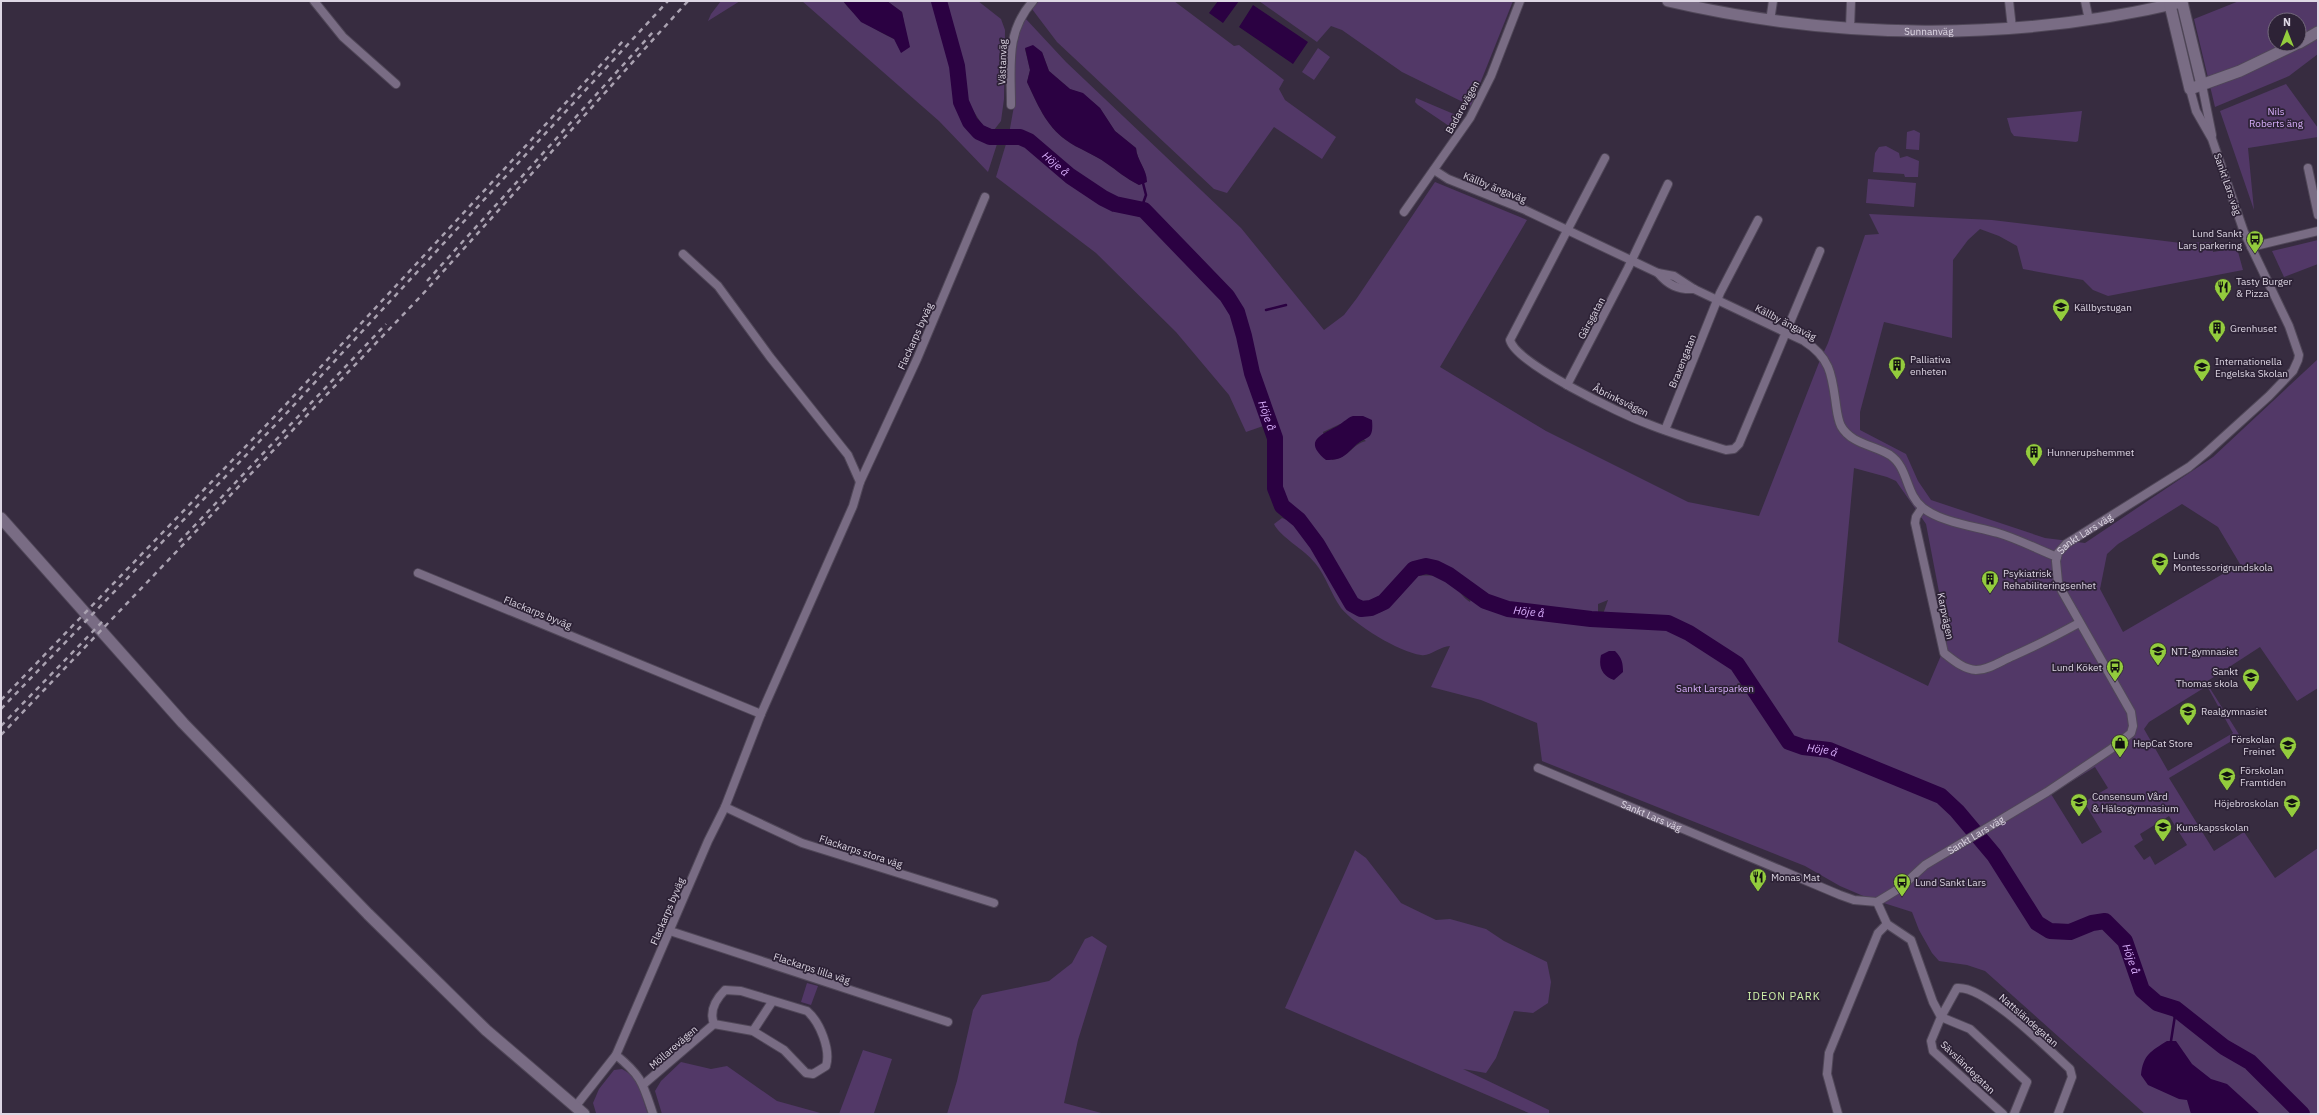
<svg xmlns="http://www.w3.org/2000/svg" width="2319" height="1115" font-family="'IBM Plex Sans',sans-serif">
<style>
.green{fill:#523867;fill-rule:evenodd}
.water{fill:#2b0142}
.lines{fill:none;stroke-linecap:round;stroke-linejoin:round}
.stream{stroke:#2b0142;stroke-width:2.5}
.river{stroke:#2b0142;stroke-width:16}
.street-casing{stroke:#504758;stroke-width:10}
.secondary-casing{stroke:#504758;stroke-width:13}
.street{stroke:#796c84;stroke-width:8}
.secondary{stroke:#796c84;stroke-width:11}
.rail{stroke:#aaa2b1;stroke-width:2.5;stroke-dasharray:5 5;stroke-linecap:butt}
.labels{text-anchor:middle;stroke-width:3.5;stroke-linejoin:round;paint-order:stroke}
.street-label{font-size:10px;fill:#ded7e4;stroke:#2d2236}
.park-label{font-size:10px;fill:#d8affb;stroke:#2d2236}
.poi-label{font-size:10px;fill:#ded7e4;stroke:#2d2236;text-anchor:start}
.water-label{font-size:11px;font-style:italic;fill:#dab0fd;stroke:#2d2236}
.neighbourhood-label{font-size:11px;letter-spacing:1px;fill:#cff1a9;stroke:#2d2236}
</style>
<rect width="100%" height="100%" fill="#372c40"/>
<path class="green" d="M721,1H740L708,21L711,14Z
M802,1H843C855,18 875,30 894,39L904,22L902,12L887,1H933C938,21 945,41 949,61C955,88 951,119 977,137C983,141 991,142 997,144L988,172L939,121Z
M943,1H978L1001,19L1005,30L1004,99L1001,121L994,130L983,126L969,104L965,92L963,59L957,50L951,35Z
M1039,1H1174L1234,46L1239,45L1284,80L1279,89L1285,100L1336,137L1322,159L1274,127L1227,193L1214,189L1057,42L1032,9Z
M1259,1H1513L1471,106L1402,72L1342,30L1331,26L1317,42Z
M2239,1H2318V54L2289,76L2215,107L2194,19ZM2275,20H2299V44H2275Z
M1025,18L1066,62L1241,228L1324,330L1344,315L1357,298L1435,182L1527,220L1440,367L1546,431L1688,502L1759,516L1820,360L1828,343L1865,235L1879,234L1869,214L1992,220L2181,243L2212,242L2213,252L2237,248L2243,270L2108,296L2093,290L2083,280L2023,269L2017,246L1999,236L1980,229L1968,240L1953,260L1952,338L1884,322L1860,412V430L1906,454L1918,481L1931,500L2045,538L2085,543L2213,457L2318,359V688L2297,701L2260,647L2206,682L2240,736L2169,778L2214,851L2244,832L2275,878L2318,848V1114H2145L1985,971L1967,965L1939,961L1932,953L1919,930L1912,912L1868,898L1840,886L1805,866L1542,761L1537,723L1481,700L1431,687L1450,646C1440,646 1430,657 1421,655C1399,652 1355,625 1341,608C1331,594 1326,576 1315,563C1304,549 1280,537 1274,524L1282,518L1295,523L1307,537L1349,609C1382,627 1397,599 1416,576C1426,575 1445,575 1452,583C1458,589 1463,598 1470,602L1471,599L1505,616L1601,620L1608,600L1598,604V614C1570,614 1509,608 1485,595C1467,586 1456,569 1437,564C1401,554 1400,601 1368,604C1363,604 1358,604 1355,600C1338,583 1334,558 1320,540C1307,523 1288,510 1280,491C1278,485 1281,476 1281,470C1281,459 1279,447 1279,436L1266,425L1246,432L1229,395L1176,332L1096,253L996,177L1009,134L1014,106V39ZM1025,49L1042,52L1049,71L1070,89L1083,94L1100,108L1115,131L1136,148C1137,161 1147,169 1146,182L1139,185C1125,178 1118,171 1106,163C1094,154 1078,149 1066,140C1046,126 1037,103 1027,82L1030,70ZM1340,424L1366,441C1351,445 1350,457 1332,460L1323,432ZM1854,468L1887,477L1896,481L1926,524L1948,639L1928,686L1838,642ZM2182,504L2218,527L2240,564L2123,632L2100,589L2107,554L2118,544ZM2207,686L2233,733L2168,771L2144,729L2149,722ZM2095,767L2108,788L2084,802L2102,832L2082,844L2051,794ZM2169,816L2187,845L2155,865L2150,856L2144,860L2134,846L2143,840L2140,834Z
M1318,48L1330,57L1314,80L1302,72Z
M2286,84L2318,128V137L2248,148L2254,210L2220,111Z
M1416,98L1456,115L1457,119L1453,126H1449L1418,105L1415,102Z
M2082,111L2078,141L2076,142L2014,136L2011,132L2007,118Z
M1914,130L1920,133L1919,150L1906,149L1907,132Z
M1886,146L1899,153L1900,158L1907,156L1919,161L1918,177H1905L1904,174L1873,172L1875,153L1879,147Z
M1868,179L1916,183L1914,207L1866,203Z
M2318,240V264L2284,277L2272,251Z
M1355,850L1366,858L1401,903L1436,920L1450,919L1486,929L1504,941L1547,962L1551,982L1548,1003L1533,1013L1514,1011L1496,1058L1486,1073L1463,1069L1549,1110V1114H1531L1285,1008Z
M1092,936L1107,946L1078,1040L1064,1103L1105,1114H947L957,1081L973,1010L982,995L1049,981L1072,963L1085,939Z
M807,983L818,986L811,1005L801,1002Z
M863,1050L892,1059L874,1113L876,1114H839Z
M681,1062L711,1069L727,1066L777,1101L824,1114H662L655,1091L661,1081Z
M622,1069C641,1079 641,1096 648,1114L596,1113L593,1103L599,1089L614,1070Z"/>
<path class="water" d="M843,1H887L902,12L910,47L901,53L894,39L861,22Z
M1218,1H1239L1223,23L1209,13Z
M1253,5L1308,42L1293,64L1239,27Z
M1033,45L1042,52L1049,71L1070,89L1083,93L1100,108L1115,131L1136,148C1137,161 1147,169 1147,182L1139,185C1125,178 1118,171 1106,163C1094,154 1078,149 1066,140C1046,126 1037,103 1027,82L1030,70L1025,48Z
M1353,416H1363L1372,420C1374,442 1366,435 1355,446C1344,456 1343,460 1326,460C1301,440 1324,434 1339,425C1344,422 1347,418 1353,416Z
M1609,651H1615C1622,658 1623,663 1623,672L1614,680C1603,676 1598,668 1601,655Z
M2167,1041H2176L2192,1064L2211,1079L2227,1084L2260,1114H2191L2187,1100L2179,1099L2148,1085L2141,1075C2143,1055 2151,1051 2167,1041Z"/>
<g class="lines">
<path class="stream" d="M1141,209L1146,195L1143,183
M1266,310L1286,305
M2171,1041L2176,1009"/>
<path class="river" id="s1" d="M939,1L957,66L961,102L970,122L979,132L990,137H1020L1029,141L1070,176L1103,198L1115,204L1144,210L1227,296L1237,312L1244,336L1252,373L1275,438V488L1282,506L1299,520L1317,544L1352,604L1361,609L1371,608L1384,602L1414,569L1426,566L1435,568L1449,575L1485,601L1508,609L1591,619L1668,623L1689,633L1737,664L1789,742L1803,747L1829,750L1941,796L1957,811L1994,855L2037,923L2050,931L2070,932L2092,923L2105,921L2125,941L2142,990L2157,1003L2176,1009L2224,1047L2250,1062L2302,1114"/>
<g class="street-casing">
<g id="street">
<path d="M314,1L343,37L396,84"/>
<path d="M2009,1L2012,28"/>
<path d="M2085,1L2089,20"/>
<path d="M1770,21L1773,1"/>
<path d="M1850,28L1851,1"/>
<path d="M2202,85L2212,135"/>
<path d="M1011,105C1011,66 1005,32 1033,1"/>
<path d="M1605,158L1510,340C1516,364 1621,414 1648,424C1673,434 1700,442 1726,450L1734,449L1739,444L1820,251"/>
<path d="M2308,168L2318,215"/>
<path d="M1434,170L1448,179L1523,209L1658,273L1674,276L1694,289L1804,341C1831,358 1832,376 1836,405C1837,412 1838,420 1841,426C1851,444 1874,445 1890,455C1909,468 1905,494 1923,508C1943,523 1974,526 1998,533C2018,539 2037,549 2057,557"/>
<path d="M1404,212L1470,118L1491,76L1520,1"/>
<path d="M2251,247L2318,231"/>
<path d="M683,254L718,286L770,357L848,455L860,482"/>
<path d="M1658,273C1668,285 1678,290 1694,289"/>
<path d="M1567,385L1628,268L1668,184"/>
<path d="M1665,430L1720,293L1758,220"/>
<path d="M1922,508L1916,517L1915,523L1944,653C1953,660 1963,669 1976,670C1989,670 2001,661 2013,656C2036,646 2057,635 2079,623"/>
<path d="M418,573L761,714"/>
<path id="s2" d="M1538,768L1840,895L1854,900L1877,902"/>
<path d="M725,807L802,843L994,903"/>
<path d="M670,931L948,1022"/>
<path d="M753,1031L772,1002"/>
<path d="M616,1055C642,1076 643,1084 653,1114"/>
<path d="M644,1084L714,1024L753,1031L784,1050L806,1073L813,1074L826,1066C831,1050 820,1022 807,1011L741,991L725,990C716,999 709,1011 714,1024"/>
<path d="M575,1107L616,1055L708,841L725,807L761,714L853,506L860,482L917,359L985,197"/>
<path d="M1838,1114L1827,1074L1829,1053L1878,933L1887,924"/>
<path id="s3" d="M2003,1114L1933,1051L1931,1041L1941,1017L1933,1002L1911,940L1887,924L1877,902L1900,888L1925,865L2047,792L2111,749L2131,733L2133,726L2131,712L2062,591L2058,582L2056,561L2058,553L2066,544L2189,467L2206,453L2269,396L2293,371L2298,360L2299,355L2289,326L2244,232L2212,139L2196,111L2190,89"/>
<path d="M2014,1114L2027,1082L1970,1029L1941,1017L1957,988C1985,985 2049,1050 2070,1069L2072,1077L2058,1114"/>
</g>
</g>
<g class="secondary-casing">
<g id="secondary">
<path id="s4" d="M1668,1C1835,40 2015,42 2182,2L2202,85"/>
<path d="M2170,5L2190,89L2240,71L2296,44"/>
<path d="M2299,43L2318,32"/>
<path d="M1,518L183,723L368,914L486,1030L584,1114"/>
</g>
</g>
<use href="#street" class="street"/>
<use href="#secondary" class="secondary"/>
<path class="rail" d="M427,281L653,32
M179,542L386,324
M1,700L277,414L623,41
M1,709L282,418L668,1
M1,726L103,621
M1,735L421,296L688,1"/>
</g>
<defs>
<g id="bus-pin" transform="scale(0.9)"><path d="M0 17L-7.5 6A9.5 9.5 0 1 1 7.5 6Z" fill="#93cc3d" stroke="#2d2236"/><path d="M-5-6H5V4H4V6H2V4H-2V6H-4V4H-5ZM-3.5-4V0h7V-4ZM-3.5 1.2v1.5H-2V1.2ZM2 1.2v1.5H3.5V1.2Z" fill="#111"/></g>
<g id="restaurant-pin" transform="scale(0.9)"><path d="M0 17L-7.5 6A9.5 9.5 0 1 1 7.5 6Z" fill="#93cc3d" stroke="#2d2236"/><path d="M-5-6h1v4h1v-4h1v4h1v-4h1v5L-1.5 .5V6h-2V.5L-5-1ZM5-6V6H3V1.5H1.5Q1.5-4 5-6Z" fill="#111"/></g>
<g id="school-pin" transform="scale(0.9)"><path d="M0 17L-7.5 6A9.5 9.5 0 1 1 7.5 6Z" fill="#93cc3d" stroke="#2d2236"/><path d="M0-5L7-2L0 1L-7-2ZM-4 1L0 2.5L4 1V4Q0 6-4 4Z" fill="#111"/></g>
<g id="building-pin" transform="scale(0.9)"><path d="M0 17L-7.5 6A9.5 9.5 0 1 1 7.5 6Z" fill="#93cc3d" stroke="#2d2236"/><path d="M-4-6H4V6H1V3H-1V6H-4ZM-2.5-4.3h1.7v1.8h-1.7ZM.8-4.3h1.7v1.8H.8ZM-2.5-1h1.7V.8h-1.7ZM.8-1h1.7V.8H.8Z" fill="#111"/></g>
<g id="shop-pin" transform="scale(0.9)"><path d="M0 17L-7.5 6A9.5 9.5 0 1 1 7.5 6Z" fill="#93cc3d" stroke="#2d2236"/><path d="M-5-2.5h2.3a2.7 3.5 0 0 1 5.4 0H5L5.5 6h-11ZM-1.5-2.5h3a1.5 2.3 0 0 0-3 0Z" fill="#111"/></g>
</defs>
<g fill-rule="evenodd">
<use href="#bus-pin" x="2255" y="239"/>
<use href="#restaurant-pin" x="2223" y="287"/>
<use href="#school-pin" x="2061" y="307"/>
<use href="#building-pin" x="2217" y="328"/>
<use href="#building-pin" x="1897" y="365"/>
<use href="#school-pin" x="2202" y="367"/>
<use href="#building-pin" x="2034" y="452"/>
<use href="#school-pin" x="2160" y="561"/>
<use href="#building-pin" x="1990" y="579"/>
<use href="#school-pin" x="2158" y="651"/>
<use href="#bus-pin" x="2115" y="667"/>
<use href="#school-pin" x="2251" y="677"/>
<use href="#school-pin" x="2188" y="711"/>
<use href="#shop-pin" x="2120" y="743"/>
<use href="#school-pin" x="2288" y="745"/>
<use href="#school-pin" x="2227" y="776"/>
<use href="#school-pin" x="2079" y="802"/>
<use href="#school-pin" x="2292" y="803"/>
<use href="#school-pin" x="2163" y="827"/>
<use href="#restaurant-pin" x="1758" y="877"/>
<use href="#bus-pin" x="1902" y="882"/>
</g>
<g class="labels">
<g class="street-label">
<text dy="4" stroke="none"><textPath href="#s4" startOffset="263">Sunnanväg</textPath></text>
<text transform="translate(1002 62) rotate(-88)" y="4">Västanväg</text>
<text transform="translate(1462 107) rotate(-61)" y="4">Badarevägen</text>
<text transform="translate(2228 184) rotate(71)" y="4">Sankt Lars väg</text>
<text transform="translate(1495 187) rotate(22)" y="4">Källby ängaväg</text>
<text transform="translate(1591 318) rotate(-62)" y="4">Gärsgatan</text>
<text transform="translate(1786 322) rotate(27)" y="4">Källby ängaväg</text>
<text transform="translate(915 336) rotate(-66)" y="4">Flackarps byväg</text>
<text transform="translate(1682 361) rotate(-68)" y="4">Braxengatan</text>
<text transform="translate(1621 400) rotate(26)" y="4">Åbrinksvägen</text>
<text dy="4" stroke="none"><textPath href="#s3" startOffset="805">Sankt Lars väg</textPath></text>
<text transform="translate(538 612) rotate(22)" y="4">Flackarps byväg</text>
<text transform="translate(1946 616) rotate(78)" y="4">Karpvägen</text>
<text dy="4" stroke="none"><textPath href="#s2" startOffset="123">Sankt Lars väg</textPath></text>
<text dy="4" stroke="none"><textPath href="#s3" startOffset="386">Sankt Lars väg</textPath></text>
<text transform="translate(861 851) rotate(18)" y="4">Flackarps stora väg</text>
<text transform="translate(667 911) rotate(-67)" y="4">Flackarps byväg</text>
<text transform="translate(812 968) rotate(18)" y="4">Flackarps lilla väg</text>
<text transform="translate(2029 1020) rotate(41)" y="4">Nattsländegatan</text>
<text transform="translate(673 1047) rotate(-41)" y="4">Möllarevägen</text>
<text transform="translate(1968 1067) rotate(44)" y="4">Sävsländegatan</text>
</g>
<g class="park-label">
<text x="2276" y="115">Nils<tspan x="2276" dy="12">Roberts äng</tspan></text>
<text x="1715" y="692">Sankt Larsparken</text>
</g>
<g class="poi-label">
<text x="2242" y="237" text-anchor="end">Lund Sankt<tspan x="2242" dy="12">Lars parkering</tspan></text>
<text x="2236" y="285">Tasty Burger<tspan x="2236" dy="12">&amp; Pizza</tspan></text>
<text x="2074" y="311">Källbystugan</text>
<text x="2230" y="332">Grenhuset</text>
<text x="1910" y="363">Palliativa<tspan x="1910" dy="12">enheten</tspan></text>
<text x="2215" y="365">Internationella<tspan x="2215" dy="12">Engelska Skolan</tspan></text>
<text x="2047" y="456">Hunnerupshemmet</text>
<text x="2173" y="559">Lunds<tspan x="2173" dy="12">Montessorigrundskola</tspan></text>
<text x="2003" y="577">Psykiatrisk<tspan x="2003" dy="12">Rehabiliteringsenhet</tspan></text>
<text x="2171" y="655">NTI-gymnasiet</text>
<text x="2102" y="671" text-anchor="end">Lund Köket</text>
<text x="2238" y="675" text-anchor="end">Sankt<tspan x="2238" dy="12">Thomas skola</tspan></text>
<text x="2201" y="715">Realgymnasiet</text>
<text x="2275" y="743" text-anchor="end">Förskolan<tspan x="2275" dy="12">Freinet</tspan></text>
<text x="2133" y="747">HepCat Store</text>
<text x="2240" y="774">Förskolan<tspan x="2240" dy="12">Framtiden</tspan></text>
<text x="2092" y="800">Consensum Vård<tspan x="2092" dy="12">&amp; Hälsogymnasium</tspan></text>
<text x="2279" y="807" text-anchor="end">Höjebroskolan</text>
<text x="2176" y="831">Kunskapsskolan</text>
<text x="1771" y="881">Monas Mat</text>
<text x="1915" y="886">Lund Sankt Lars</text>
</g>
<g class="water-label">
<text dy="4" stroke="none"><textPath href="#s1" startOffset="226">Höje å</textPath></text>
<text dy="4" stroke="none"><textPath href="#s1" startOffset="574">Höje å</textPath></text>
<text dy="4" stroke="none"><textPath href="#s1" startOffset="995">Höje å</textPath></text>
<text dy="4" stroke="none"><textPath href="#s1" startOffset="1343">Höje å</textPath></text>
<text dy="4" stroke="none"><textPath href="#s1" startOffset="1750">Höje å</textPath></text>
</g>
<g class="neighbourhood-label">
<text x="1784" y="1000">IDEON PARK</text>
</g>
</g>
<rect width="2319" height="1115" fill="none" stroke="#ded7e4" stroke-width="4"/>
<g transform="translate(2287 32)"><circle r="19" fill="#2d2236" stroke="#746a7c"/>
<path d="M0-3L7 15L0 10L-7 15Z" fill="#93cc3d"/>
<text y="-6" font-size="11" font-weight="bold" text-anchor="middle" fill="#ded7e4">N</text>
</g>
</svg>
